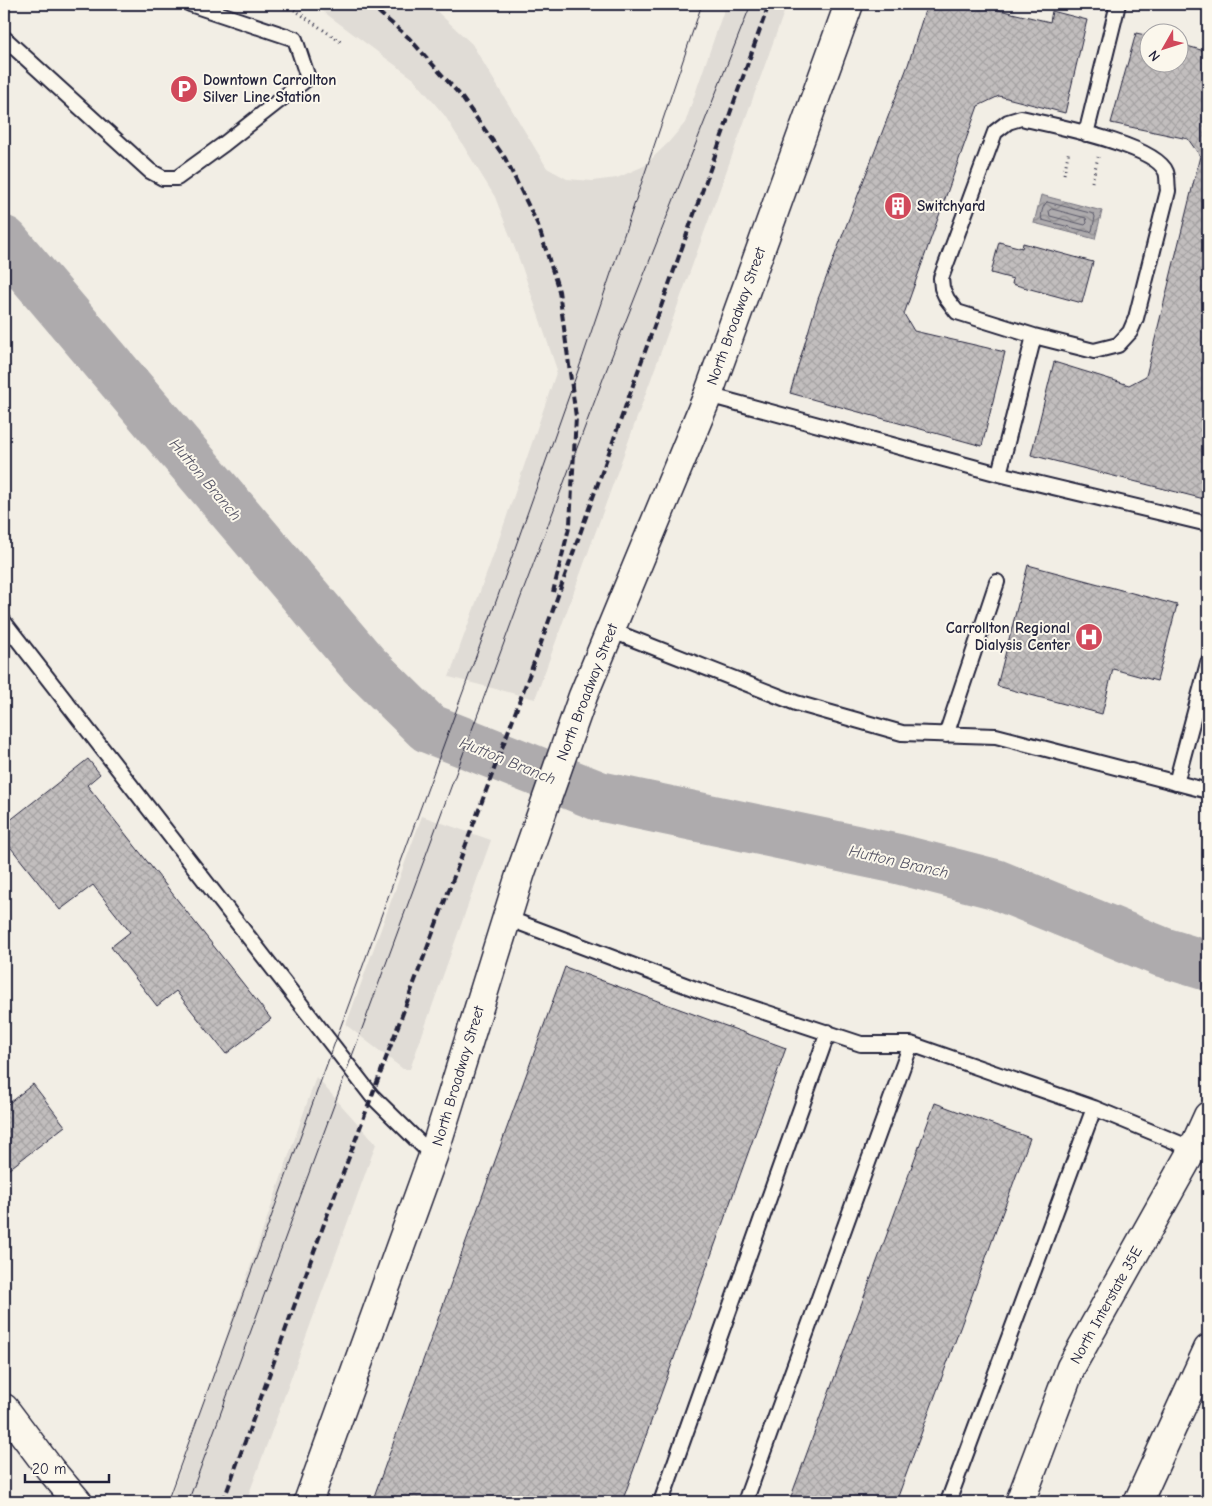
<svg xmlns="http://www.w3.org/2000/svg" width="1212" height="1506" font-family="'Comic Neue',sans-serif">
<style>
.built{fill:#e0dcd6}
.water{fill:url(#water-waves);stroke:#76747f}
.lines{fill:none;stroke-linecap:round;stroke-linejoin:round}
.shore{stroke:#5a5969;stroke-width:1}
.river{stroke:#aeabad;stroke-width:50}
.building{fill:url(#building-cross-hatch);stroke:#22223b}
.service-casing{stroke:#22223b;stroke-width:18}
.minor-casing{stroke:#22223b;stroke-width:31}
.tertiary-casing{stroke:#22223b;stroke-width:31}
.secondary-casing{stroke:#22223b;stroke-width:31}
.motorway-casing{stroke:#22223b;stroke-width:31}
.path{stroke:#22223b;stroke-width:3;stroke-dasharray:1 4;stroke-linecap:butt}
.service{stroke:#fbf7ec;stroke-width:14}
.minor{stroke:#fbf7ec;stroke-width:28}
.tertiary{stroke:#fbf7ec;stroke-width:28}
.secondary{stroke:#fbf7ec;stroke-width:28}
.motorway{stroke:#fbf7ec;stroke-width:28}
.tram{stroke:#22223b;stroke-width:1}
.rail{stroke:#22223b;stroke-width:4;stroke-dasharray:8 4;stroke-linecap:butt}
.labels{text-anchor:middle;stroke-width:4;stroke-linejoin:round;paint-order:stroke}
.poi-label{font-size:15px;font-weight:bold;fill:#22223b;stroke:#fbf7ec;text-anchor:start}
.street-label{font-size:15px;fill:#22223b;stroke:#fbf7ec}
.water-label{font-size:16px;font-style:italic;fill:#535263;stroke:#fbf7ec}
</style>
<defs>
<pattern id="water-waves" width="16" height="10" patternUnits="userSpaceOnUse" patternTransform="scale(1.25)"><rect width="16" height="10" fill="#aeabad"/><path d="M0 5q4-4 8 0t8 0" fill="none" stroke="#8d8b8e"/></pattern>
<pattern id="building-cross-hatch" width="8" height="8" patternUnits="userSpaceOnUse" patternTransform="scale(1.25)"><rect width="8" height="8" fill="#c2bebe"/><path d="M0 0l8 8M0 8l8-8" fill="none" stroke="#a6a3a4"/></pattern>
</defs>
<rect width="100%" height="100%" fill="#f2eee5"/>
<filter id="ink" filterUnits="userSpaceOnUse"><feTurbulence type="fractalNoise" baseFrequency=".02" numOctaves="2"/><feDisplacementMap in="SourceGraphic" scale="10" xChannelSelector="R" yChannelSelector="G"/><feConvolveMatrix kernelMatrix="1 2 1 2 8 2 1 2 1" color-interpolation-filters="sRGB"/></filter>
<g filter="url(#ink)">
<path class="built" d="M313,4H429L472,44L547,168L567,179L592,181L617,178L644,166L668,143L685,123L726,4H787L535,699L449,677L498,542L557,370L522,267L495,197L445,116L414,79Z
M422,816L491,840L410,1069H403L346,1025Z
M316,1077L376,1144L246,1502H169Z"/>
<path class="water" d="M1041,195L1102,211L1095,239L1034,223Z"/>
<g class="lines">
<path class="shore" d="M1047,202L1094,214L1095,217L1092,231L1089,232L1042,220C1040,216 1043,204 1047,202Z
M1052,209L1086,218L1087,223L1085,225L1050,216L1049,211Z"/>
<path class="river" d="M4,241L364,665L428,728L599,796L898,859L995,884L1162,952L1208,966"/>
</g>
<path class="building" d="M927,4H974L1050,22L1052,11L1087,20L1065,113L999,96L978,106L904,314L914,331L1005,352L982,446L790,393L818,299L908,65Z
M1136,33L1150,36V62H1180V44L1208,52V500L1031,455L1054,362L1129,385L1146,376L1200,156L1188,139L1111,123Z
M999,242L1022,248L1023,243L1093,262L1082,303L1012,284L1013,279L991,273Z
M1028,565L1177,605L1157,681L1113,669L1102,714L997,686Z
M88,759L100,774L87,785L271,1019L226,1054L176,991L157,1006L111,947L130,932L93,885L60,910L4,839V825Z
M565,967L786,1048L622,1502H372Z
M33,1084L65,1126L4,1173V1107Z
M935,1103L1030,1138L896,1502H789Z"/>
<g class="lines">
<g class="service-casing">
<path id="service" d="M4,38L150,171L163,178H177L224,144L308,78L295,39L190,4
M1021,118C1050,125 1155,144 1166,172C1168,177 1167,185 1168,191L1136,318L1130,332L1118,345L1094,351L1034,336L957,312L947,299L942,288L941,278L995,132L1008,122Z
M1086,134L1118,4
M708,395L999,474L1208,524
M999,474L1034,336
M4,622L372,1096L433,1156
M610,630L796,703L902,733L996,736L1208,791
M946,735L997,582
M1176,783L1208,663
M507,918L698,990L861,1044H911
M661,1502L828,1032
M745,1502L911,1044L1094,1108L1193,1149
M948,1502L1094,1108"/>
</g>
<g class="minor-casing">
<path id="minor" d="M4,1408L50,1469L78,1502"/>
</g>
<g class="tertiary-casing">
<path id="tertiary" d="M308,1502L433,1156L521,872L583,696L708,395L849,4"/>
</g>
<g class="secondary-casing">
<path id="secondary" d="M1020,1502L1071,1367L1193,1149L1208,1116"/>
</g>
<g class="motorway-casing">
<path id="motorway" d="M1138,1502L1208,1349"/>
</g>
<path class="path" d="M286,4L341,42
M1064,174L1069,150
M1092,182L1098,157"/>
<use href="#service" class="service"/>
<use href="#minor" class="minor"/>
<use href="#tertiary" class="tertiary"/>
<use href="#secondary" class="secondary"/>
<use href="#motorway" class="motorway"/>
<path class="tram" d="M167,1502L498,596L580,365L702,4
M188,1502L519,602L606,371L751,4"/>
<path class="rail" d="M369,4L409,38L460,95L505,158L538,225L559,291L576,417L570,524L553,592
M223,1502L324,1224L536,657L769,4"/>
</g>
</g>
<defs>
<g id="parking-disc" transform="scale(1.4375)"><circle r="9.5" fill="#d1495b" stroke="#fbf7ec"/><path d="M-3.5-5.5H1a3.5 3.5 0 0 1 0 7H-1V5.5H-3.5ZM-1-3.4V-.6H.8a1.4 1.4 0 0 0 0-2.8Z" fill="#fff"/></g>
<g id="building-disc" transform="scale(1.4375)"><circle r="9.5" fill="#d1495b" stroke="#fbf7ec"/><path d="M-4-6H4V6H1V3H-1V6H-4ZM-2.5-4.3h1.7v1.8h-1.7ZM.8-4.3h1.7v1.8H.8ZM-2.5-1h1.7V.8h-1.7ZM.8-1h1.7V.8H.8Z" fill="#fff"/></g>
<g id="hospital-disc" transform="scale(1.4375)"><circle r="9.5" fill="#d1495b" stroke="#fbf7ec"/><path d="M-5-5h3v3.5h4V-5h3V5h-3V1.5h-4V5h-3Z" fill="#fff"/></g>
</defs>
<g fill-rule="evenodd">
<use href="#parking-disc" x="184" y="89"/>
<use href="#building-disc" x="898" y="206"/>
<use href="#hospital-disc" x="1089" y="637"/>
</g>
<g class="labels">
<g class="poi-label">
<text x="203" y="85">Downtown Carrollton<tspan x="203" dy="17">Silver Line Station</tspan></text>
<text x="917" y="211">Switchyard</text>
<text x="1070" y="633" text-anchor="end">Carrollton Regional<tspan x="1070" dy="17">Dialysis Center</tspan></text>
</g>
<g class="street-label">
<text transform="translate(736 316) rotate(-70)" y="5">North Broadway Street</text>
<text transform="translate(587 692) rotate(-69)" y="5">North Broadway Street</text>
<text transform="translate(458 1076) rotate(-73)" y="5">North Broadway Street</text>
<text transform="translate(1106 1305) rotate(-61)" y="5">North Interstate 35E</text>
</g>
<g class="water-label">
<text transform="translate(206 479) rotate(50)" y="6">Hutton Branch</text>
<text transform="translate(508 760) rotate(22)" y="6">Hutton Branch</text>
<text transform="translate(899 861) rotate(13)" y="6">Hutton Branch</text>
</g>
</g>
<rect width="1212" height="1506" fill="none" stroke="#fbf7ec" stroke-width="20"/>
<rect x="10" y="10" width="1192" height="1486" fill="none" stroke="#22223b" stroke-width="2" filter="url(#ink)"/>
<g transform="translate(1164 48) rotate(231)"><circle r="24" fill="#fbf7ec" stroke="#a4a2a5"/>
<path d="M0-4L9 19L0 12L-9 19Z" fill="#d1495b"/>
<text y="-8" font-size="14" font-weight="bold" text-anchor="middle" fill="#22223b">N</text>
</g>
<path d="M25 1474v8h84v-8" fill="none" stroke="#22223b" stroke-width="2.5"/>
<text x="32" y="1474" font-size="15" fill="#22223b" stroke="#fbf7ec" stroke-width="4" paint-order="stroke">20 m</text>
</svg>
